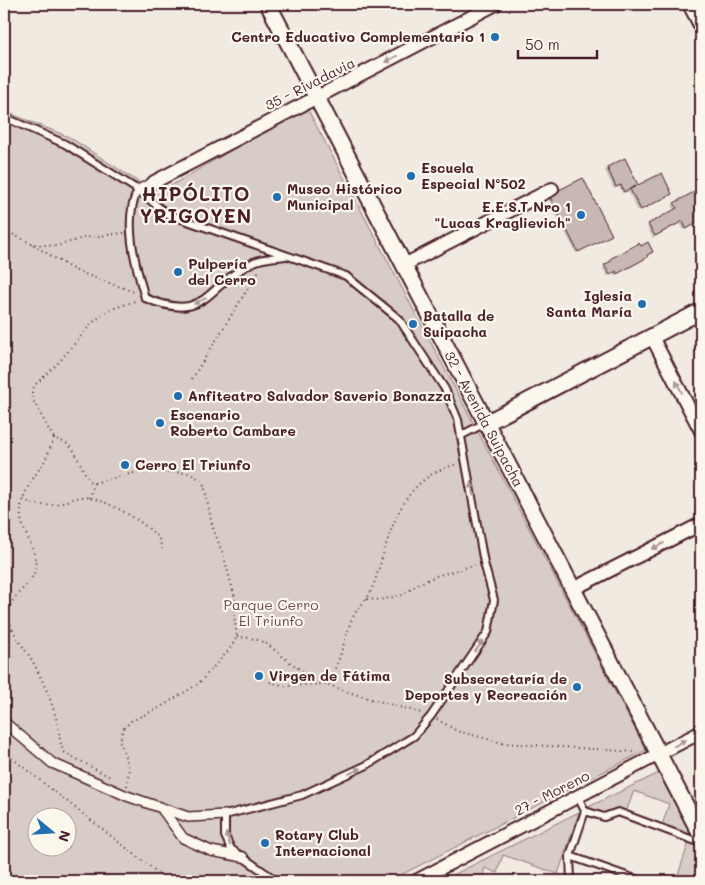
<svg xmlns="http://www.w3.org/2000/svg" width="705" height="885" font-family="Mali,sans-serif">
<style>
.green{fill:#d8ccc6;stroke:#917678;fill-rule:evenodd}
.shadow{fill:#0003}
.building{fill:#c8b8b3;stroke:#4a1f2b}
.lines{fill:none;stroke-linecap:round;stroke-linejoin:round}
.service-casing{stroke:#4a1f2b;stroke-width:10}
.pedestrian-casing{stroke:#4a1f2b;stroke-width:12}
.minor-casing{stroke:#4a1f2b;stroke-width:16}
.tertiary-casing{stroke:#4a1f2b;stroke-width:19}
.path{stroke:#4a1f2b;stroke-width:2;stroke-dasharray:1 4;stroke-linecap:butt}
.service{stroke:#fbf7ec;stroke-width:6}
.pedestrian{stroke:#fbf7ec;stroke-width:9}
.minor{stroke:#fbf7ec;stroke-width:12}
.tertiary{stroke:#fbf7ec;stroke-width:15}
.oneway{fill:#ab9695}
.poi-dot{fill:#1f6fb2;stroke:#fbf7ec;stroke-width:2}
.labels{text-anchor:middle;stroke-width:4.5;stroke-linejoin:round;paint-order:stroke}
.poi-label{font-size:14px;font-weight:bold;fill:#4a1f2b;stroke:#fbf7ec;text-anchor:start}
.street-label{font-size:14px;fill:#4a1f2b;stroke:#fbf7ec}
.park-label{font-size:14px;fill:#6e4a52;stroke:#fbf7ec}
.district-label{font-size:19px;font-weight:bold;letter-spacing:1px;fill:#4a1f2b;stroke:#fbf7ec}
</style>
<rect width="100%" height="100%" fill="#f0eae0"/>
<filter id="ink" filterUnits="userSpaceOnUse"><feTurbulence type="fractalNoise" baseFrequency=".02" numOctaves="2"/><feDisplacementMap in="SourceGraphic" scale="10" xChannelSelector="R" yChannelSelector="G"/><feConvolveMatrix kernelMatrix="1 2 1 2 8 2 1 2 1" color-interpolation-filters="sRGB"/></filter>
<g filter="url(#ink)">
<path class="green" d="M306,106L646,750L389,881H4V111L69,137L157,194ZM38,818H68V848H38Z
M659,773L692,836L662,825L669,804L634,791L626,812L618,809L604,814L589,810L588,807Z
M579,812L558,874L503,855L497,873L485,868L481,881H473L453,875Z
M689,842L698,845L701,853V879L698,881H676Z"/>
<path class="shadow" d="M625,160L637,187L671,194L638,211L628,191L622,193L619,186L614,189L605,170Z
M701,190V221L684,230L680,223L653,238L647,227L649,225L675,211L672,206L675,204Z
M550,196L610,235L576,253L548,198Z
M646,256L644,259L615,275L613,273L607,276L603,268L609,264L611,260Z"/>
<path class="building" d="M625,158L638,185L624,192L621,185L616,187L607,167Z
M662,173L672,194L641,210L630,189Z
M583,178L612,235L578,252L549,195Z
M701,188V221L686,229L683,221L655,236L648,224L677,208L674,203Z
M648,242L653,252L647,255L648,257L617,274L616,271L610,275L604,265L611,261L610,259L639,243L641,246Z"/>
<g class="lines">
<g class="service-casing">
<path id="service" d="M4,117L65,144L138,190L167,214L346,276L399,319L445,389L458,420L484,563L494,600L488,632L431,716L414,736L367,765L302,795L225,815V836L231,849L277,881
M138,190C122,220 136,267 145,298C206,323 204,289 248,265C259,258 272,258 285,256
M462,435L485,423
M585,811L604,817L618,812L701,843
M570,856L641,881
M431,875L449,881
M571,881L570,856L585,811L578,797"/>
</g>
<g class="pedestrian-casing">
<path id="pedestrian" d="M138,190L154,182
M4,722L52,763L127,796L188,817L225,815
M162,809L183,838L211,851L243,857"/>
</g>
<g class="minor-casing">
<path id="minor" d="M689,4L701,27
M154,182L496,4
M404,265L552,189
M652,337L701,431
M573,589L701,524
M416,881L701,732"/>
</g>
<g class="tertiary-casing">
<path id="tertiary" d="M268,4L701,835
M486,423L701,311"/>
</g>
<path class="path" d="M4,230L32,244
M124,233L83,238L57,246L32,244L74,270L134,292
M192,379L260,269
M54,438C51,446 48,455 44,462C33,479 18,497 21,518C24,536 38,551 35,569C32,586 12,593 9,611C7,630 24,646 33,662C43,681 52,701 57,722C60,732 59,742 64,752L110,777
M89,498L94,483
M23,500C38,506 50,507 65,502C71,499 77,497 84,497C105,499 145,521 158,538C160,541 161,546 162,549
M367,599L380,600L403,595L418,584L436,576L475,565
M237,637C267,638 269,647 291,663C302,671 314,679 327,684C358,697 392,704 424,714
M270,682L285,686L327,684C333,673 339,662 342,649C346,638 348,627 353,617C358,606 368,600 372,589C391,537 395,479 458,464
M437,719L457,731L503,743L637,752
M4,752L157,872L165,881
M127,786L129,768L120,742L123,729L131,721L159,708L198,684L229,650L237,637L234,616L235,598L224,557L212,525L204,485L201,480L188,473L142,471L94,483L89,481L73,449L66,443L54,438L49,430L33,400L32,392L35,385L59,362L92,323L109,310L138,300"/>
<use href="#service" class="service"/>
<use href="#pedestrian" class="pedestrian"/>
<use href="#minor" class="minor"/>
<use href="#tertiary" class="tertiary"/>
</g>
<defs><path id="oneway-solid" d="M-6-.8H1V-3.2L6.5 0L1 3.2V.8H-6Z" transform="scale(1.25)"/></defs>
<g class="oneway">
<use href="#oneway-solid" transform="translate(391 59) rotate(153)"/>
<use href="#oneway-solid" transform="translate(200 301) rotate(154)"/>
<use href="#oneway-solid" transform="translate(679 387) rotate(-118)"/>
<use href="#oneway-solid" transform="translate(472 489) rotate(-100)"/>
<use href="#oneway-solid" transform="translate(658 546) rotate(153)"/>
<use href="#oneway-solid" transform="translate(479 646) rotate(-55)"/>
<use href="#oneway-solid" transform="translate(680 743) rotate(-28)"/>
<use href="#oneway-solid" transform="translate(355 771) rotate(-24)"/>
<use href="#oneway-solid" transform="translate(228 839) rotate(-108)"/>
</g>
</g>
<g class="poi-dot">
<circle cx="495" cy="37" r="5"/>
<circle cx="411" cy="176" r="5"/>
<circle cx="277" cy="197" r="5"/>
<circle cx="581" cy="215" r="5"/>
<circle cx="178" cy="272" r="5"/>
<circle cx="642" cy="304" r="5"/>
<circle cx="413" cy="324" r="5"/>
<circle cx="178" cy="396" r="5"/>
<circle cx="160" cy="423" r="5"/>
<circle cx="125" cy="465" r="5"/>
<circle cx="259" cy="676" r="5"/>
<circle cx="577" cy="687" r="5"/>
<circle cx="265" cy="843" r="5"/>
</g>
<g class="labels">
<g class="poi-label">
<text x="485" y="42" text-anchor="end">Centro Educativo Complementario 1</text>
<text x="421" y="173">Escuela<tspan x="421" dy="16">Especial Nº502</tspan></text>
<text x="287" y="194">Museo Histórico<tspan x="287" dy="16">Municipal</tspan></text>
<text x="571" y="212" text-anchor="end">E.E.S.T Nro 1<tspan x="571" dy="16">"Lucas Kraglievich"</tspan></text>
<text x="188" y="269">Pulpería<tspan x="188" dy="16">del Cerro</tspan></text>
<text x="632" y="301" text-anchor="end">Iglesia<tspan x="632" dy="16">Santa María</tspan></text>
<text x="423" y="321">Batalla de<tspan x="423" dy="16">Suipacha</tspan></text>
<text x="188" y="401">Anfiteatro Salvador Saverio Bonazza</text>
<text x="170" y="420">Escenario<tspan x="170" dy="16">Roberto Cambare</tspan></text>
<text x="135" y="470">Cerro El Triunfo</text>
<text x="269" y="681">Virgen de Fátima</text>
<text x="567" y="684" text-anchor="end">Subsecretaría de<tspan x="567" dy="16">Deportes y Recreación</tspan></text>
<text x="275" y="840">Rotary Club<tspan x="275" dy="16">Internacional</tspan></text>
</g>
<g class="street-label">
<text transform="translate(310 84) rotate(-27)" y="5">35 - Rivadavia</text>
<text transform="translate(484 419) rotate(62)" y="5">32 - Avenida Suipacha</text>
<text transform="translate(552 793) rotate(-27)" y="5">27 - Moreno</text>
</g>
<g class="park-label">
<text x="271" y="610">Parque Cerro<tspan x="271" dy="16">El Triunfo</tspan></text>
</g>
<g class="district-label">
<text x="196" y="201">HIPÓLITO<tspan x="196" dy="22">YRIGOYEN</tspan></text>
</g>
</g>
<rect width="705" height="885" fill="none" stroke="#fbf7ec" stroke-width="20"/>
<rect x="10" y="10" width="685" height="865" fill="none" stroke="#4a1f2b" stroke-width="2" filter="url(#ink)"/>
<g transform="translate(52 832) rotate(108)"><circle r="24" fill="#fbf7ec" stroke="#b4a19f"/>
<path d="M0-4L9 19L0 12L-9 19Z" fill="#1f6fb2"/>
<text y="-8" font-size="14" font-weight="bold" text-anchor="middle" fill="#4a1f2b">N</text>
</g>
<path d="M518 50v8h79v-8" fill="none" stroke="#4a1f2b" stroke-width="2.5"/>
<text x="525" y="50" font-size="15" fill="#4a1f2b" stroke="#fbf7ec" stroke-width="4" paint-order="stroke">50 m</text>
</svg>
